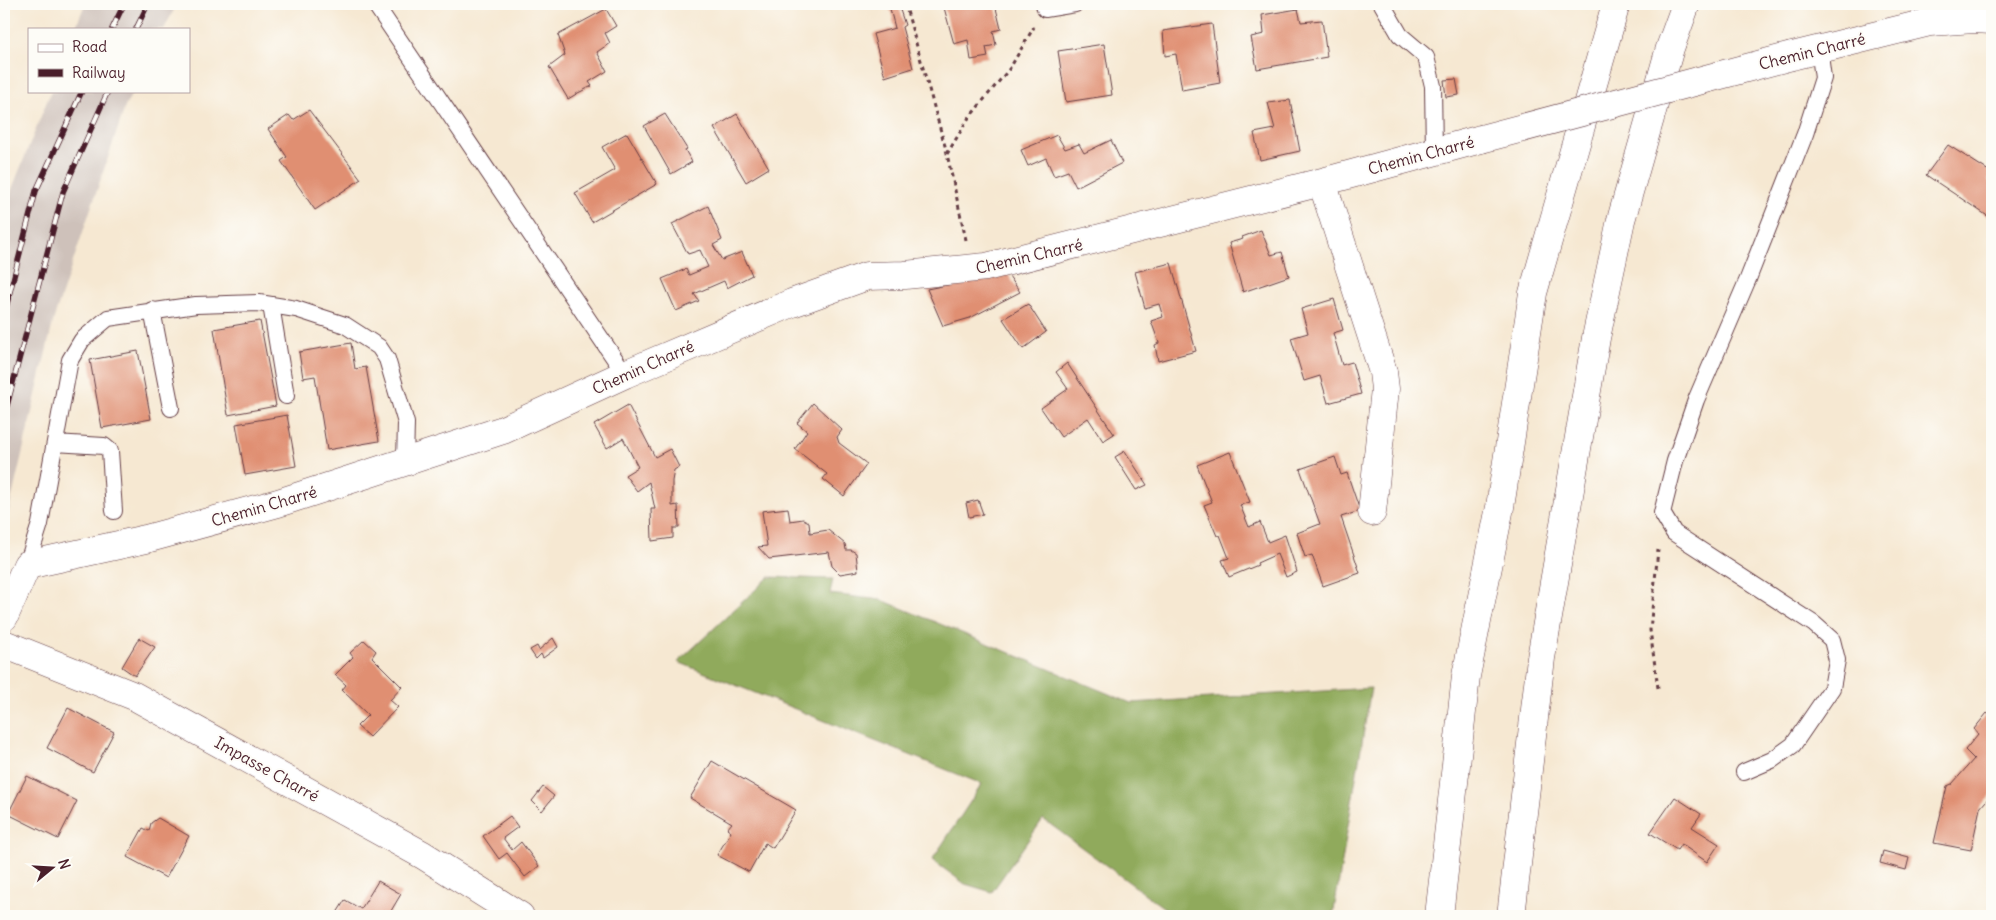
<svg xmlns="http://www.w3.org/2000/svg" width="1996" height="920" font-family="Delius,sans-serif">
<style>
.industrial{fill:#cec1ba}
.forest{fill:#90aa5c;stroke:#6d6444}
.building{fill:#e08f72}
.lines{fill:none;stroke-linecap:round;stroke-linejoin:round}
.service-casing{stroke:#643d44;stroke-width:18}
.minor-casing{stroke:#643d44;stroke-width:29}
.motorway-casing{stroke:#643d44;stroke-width:29}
.path{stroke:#643d44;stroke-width:3;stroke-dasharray:4 4;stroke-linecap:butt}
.service{stroke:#fff;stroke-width:16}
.minor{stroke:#fff;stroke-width:28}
.motorway{stroke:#fff;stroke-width:28}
.rail-casing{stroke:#4a1f2b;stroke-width:5.5}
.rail{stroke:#fdfcf7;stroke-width:4;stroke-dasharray:11;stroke-linecap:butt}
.minor-bridge-casing{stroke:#643d44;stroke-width:29;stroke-linecap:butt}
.minor-bridge{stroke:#fff;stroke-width:28}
.labels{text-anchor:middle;stroke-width:4;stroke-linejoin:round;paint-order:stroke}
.street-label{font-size:16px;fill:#4a1f2b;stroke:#fdfcf7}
</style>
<rect width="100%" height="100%" fill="#fdfcf7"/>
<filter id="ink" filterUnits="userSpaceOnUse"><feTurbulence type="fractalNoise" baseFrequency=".02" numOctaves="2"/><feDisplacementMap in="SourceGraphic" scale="10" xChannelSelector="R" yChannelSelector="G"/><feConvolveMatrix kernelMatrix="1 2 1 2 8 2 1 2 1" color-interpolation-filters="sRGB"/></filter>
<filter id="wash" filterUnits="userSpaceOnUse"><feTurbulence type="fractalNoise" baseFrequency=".0096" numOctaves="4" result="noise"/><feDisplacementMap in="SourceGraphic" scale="20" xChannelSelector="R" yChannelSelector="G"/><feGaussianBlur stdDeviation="1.12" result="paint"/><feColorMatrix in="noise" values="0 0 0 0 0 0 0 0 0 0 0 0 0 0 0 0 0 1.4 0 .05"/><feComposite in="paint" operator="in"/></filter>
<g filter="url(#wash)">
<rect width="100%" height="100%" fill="#f6e8d2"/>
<path class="industrial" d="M85,4H177L164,29H75Z
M51,91H133L125,107L54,318L4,531V217L12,189Z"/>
<path class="forest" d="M769,577L833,579L830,594L882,600L1131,703L1371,688L1333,916H1175L1043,819L992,892L965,884L932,860L982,784L678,662Z"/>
<g id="blocks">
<path class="building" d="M898,4L905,25L902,27L913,68L885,77L873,34L895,28L889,5Z
M943,4H995L1001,29L993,31L996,45L986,47L988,57L971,60L968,40L954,44Z
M606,9L616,26L605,33L610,43L597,52L607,71L589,82L592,86L578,93L568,99L549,67L565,55L558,35Z
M1298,9L1301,22L1322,20L1327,57L1257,69L1251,37L1264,34L1262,15Z
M1212,24L1220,83L1182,90L1176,54L1165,56L1163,31Z
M1104,44L1112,95L1066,102L1058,51Z
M1456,79L1459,95L1446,97L1444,80Z
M1290,100L1300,151L1260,160L1254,133L1275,129L1268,103Z
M309,110L361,179L315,210L281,161L287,157L268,129L289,115L293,120Z
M665,114L687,149L685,150L692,162L671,174L644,126Z
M737,114L769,168L746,182L714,128Z
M627,133L657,184L592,222L575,193L615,170L602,147Z
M1057,135L1065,149L1079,144L1084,153L1111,140L1122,163L1076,187L1068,171L1054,176L1046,158L1028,166L1021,150Z
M1948,145L1992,173L1988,180L1992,183V219L1926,175Z
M708,206L722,240L713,245L722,260L742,252L752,275L727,288L724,281L694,294L699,301L676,311L662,279L686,269L689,275L708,267L700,250L688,254L672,224Z
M1261,230L1271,255L1282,252L1289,276L1243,292L1229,243L1243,239L1242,237Z
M1171,263L1196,351L1158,361L1155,345L1159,343L1151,321L1163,317L1159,304L1145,308L1135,272Z
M1007,273L1020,292L970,318L943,326L927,289Z
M1334,299L1343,330L1333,333L1342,365L1352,362L1361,394L1328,403L1320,376L1304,381L1291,338L1308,333L1301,309Z
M1028,304L1046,332L1023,349L1003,319Z
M260,321L276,406L228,415L214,329Z
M351,343L355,369L366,367L379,441L327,450L315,376L303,378L299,352Z
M138,351L151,419L102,428L90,360Z
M1067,363L1114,434L1103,441L1088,418L1061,437L1041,408L1068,389L1056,372Z
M813,403L842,430L837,437L839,443L867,464L844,496L823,479L827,474L795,449L807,431L797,423Z
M628,405L655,457L670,449L679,467L674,470L672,481V506L678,505L679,528H673V538L652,541L651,509H655L649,482L637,491L625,475L638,467L623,438L607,448L594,425Z
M287,415L296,466L245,475L236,424Z
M1125,451L1147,485L1136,490L1115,457Z
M1230,452L1250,502L1240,505L1249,527L1260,522L1268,542L1285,535L1297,572L1286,577L1277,554L1257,563L1258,565L1229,577L1222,560L1229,558L1220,535L1217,536L1204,505L1212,502L1197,465Z
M1335,457L1341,475L1347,473L1360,511L1341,517L1360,573L1323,586L1312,555L1305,557L1297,533L1320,524L1300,469Z
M978,500L983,514L969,517L966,503Z
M788,508L790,521L803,519L809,522L810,533L828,530L845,544L846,550H851L856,553L858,571L840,574L832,566L829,552L769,559L758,547L767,546L762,511Z
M139,638L155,647L135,676L122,667Z
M553,638L558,647L543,658L541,654L536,659L530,650L537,646L539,650Z
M364,640L376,651L372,657L402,687L390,700L398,707L369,737L357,726L368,715L342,690L346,685L335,675L353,657L350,653Z
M68,708L114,732L93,772L47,748Z
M1987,713L1992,717V794L1980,808L1971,850L1934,843L1947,786L1952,784L1974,759L1965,750L1978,734L1974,729Z
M712,761L796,810L773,848L765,843L749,872L717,855L731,832L727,829L732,823L690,798Z
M27,776L77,801L58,839L8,814Z
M543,787L554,796L542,811L532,801Z
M1675,797L1701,814L1692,827L1719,844L1707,862L1681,844L1677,850L1650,833Z
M510,816L518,827L503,838L512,850L521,842L539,866L525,877L507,853L499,859L483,836Z
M158,818L189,836L166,878L127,857L143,828L149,831L151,823Z
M1883,851L1909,858L1906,870L1880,863Z
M378,881L401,894L388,916H335L345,900L361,909Z"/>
</g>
</g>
<g filter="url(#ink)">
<use href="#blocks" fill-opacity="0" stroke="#643d44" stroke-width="1"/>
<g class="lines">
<g class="service-casing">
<path id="service" d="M375,4L625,374
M1044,4L1045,9L1075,4
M1382,4L1400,35L1426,57L1433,86L1434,152
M271,305L286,396
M152,310L171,408
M55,443L104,446L110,451L114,511
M27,565L40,524L70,360L82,340L108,318L196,305L259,303L296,309L345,325L379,347L387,359L406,423L405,461
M1744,772L1772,760L1793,745L1832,688L1837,660L1832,640L1814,624L1674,533L1662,513L1675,461L1696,400L1748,279L1805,134L1823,78L1819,48"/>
</g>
<g class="minor-casing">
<path id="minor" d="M1792,56L1930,22L1974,19L1992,20
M1322,182L1383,372L1385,389L1372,512
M4,617L27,565L146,539L278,503L503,430L625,374L792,303L867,276L905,275L986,267L1322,182L1481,139
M4,644L134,696L423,855L520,916"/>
</g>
<g class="motorway-casing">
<path id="motorway" d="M1439,916L1466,676L1500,507L1533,293L1616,4
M1511,916L1541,658L1596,338L1621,220L1670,48L1686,4"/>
</g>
<path class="path" d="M905,4L947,153
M966,240L947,154L968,119L1010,68L1034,27
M1658,688L1650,630L1658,550"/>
<use href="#service" class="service"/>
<use href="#minor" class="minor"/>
<use href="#motorway" class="motorway"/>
<g class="rail-casing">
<path id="rail" d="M112,29L124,4
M136,29L148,4
M4,315L36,191L82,91
M4,417L63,192L108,91"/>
</g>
<use href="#rail" class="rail"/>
<g class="minor-bridge-casing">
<path id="minor-bridge" d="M1481,139L1792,56"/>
</g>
<use href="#minor-bridge" class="minor-bridge"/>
</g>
</g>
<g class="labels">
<g class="street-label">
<text transform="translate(1812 51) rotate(-14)" y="6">Chemin Charré</text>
<text transform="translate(1421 155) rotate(-15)" y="6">Chemin Charré</text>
<text transform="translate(1029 256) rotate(-13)" y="6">Chemin Charré</text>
<text transform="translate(643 367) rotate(-24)" y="6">Chemin Charré</text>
<text transform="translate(264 506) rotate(-16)" y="6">Chemin Charré</text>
<text transform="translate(267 769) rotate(29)" y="6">Impasse Charré</text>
</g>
</g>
<rect width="1996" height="920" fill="none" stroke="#fdfcf7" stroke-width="20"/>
<rect x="28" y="28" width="162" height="65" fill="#fdfcf7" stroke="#b5a4a5"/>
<rect x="38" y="44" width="25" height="8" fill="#ffffff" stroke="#b5a4a5"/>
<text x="72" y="52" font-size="15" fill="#4a1f2b">Road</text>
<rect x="38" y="69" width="25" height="8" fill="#4a1f2b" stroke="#b5a4a5"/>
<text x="72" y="78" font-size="15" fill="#4a1f2b">Railway</text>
<g transform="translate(52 868) rotate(72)" stroke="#fdfcf7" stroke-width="4" paint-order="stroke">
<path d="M0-4L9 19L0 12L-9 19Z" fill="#4a1f2b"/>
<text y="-8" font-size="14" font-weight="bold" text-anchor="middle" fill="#4a1f2b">N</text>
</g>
</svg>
